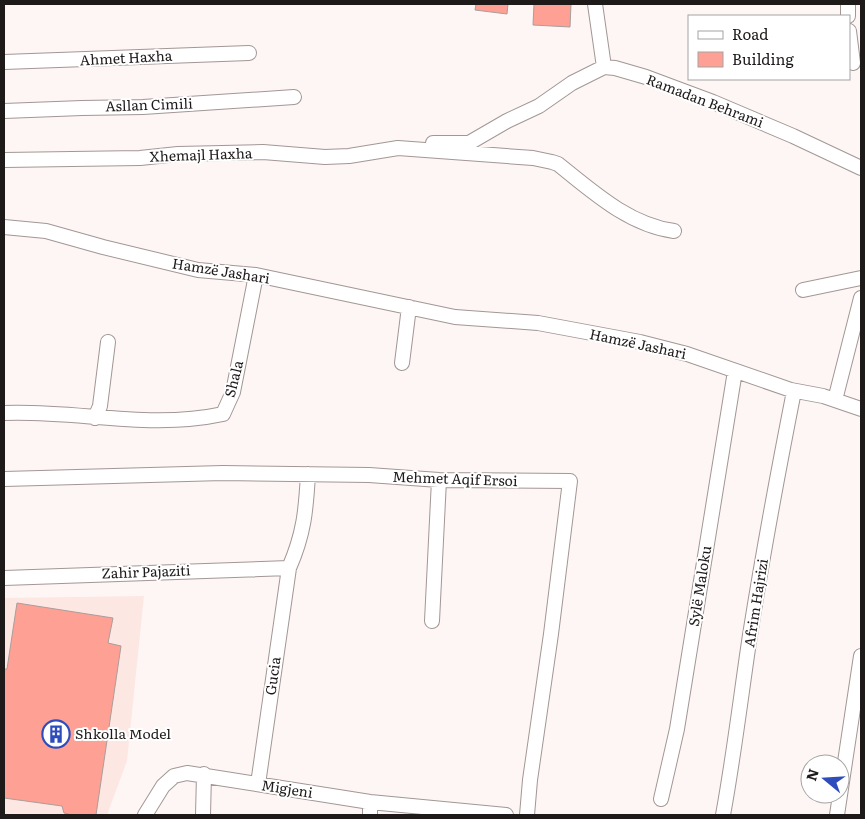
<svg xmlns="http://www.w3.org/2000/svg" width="865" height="819" font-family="Literata,serif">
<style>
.built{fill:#fce7e3}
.building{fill:#fea093;stroke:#a99e9c}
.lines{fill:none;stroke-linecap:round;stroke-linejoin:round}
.street-casing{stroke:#a29795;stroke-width:16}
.street{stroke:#fff;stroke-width:14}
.labels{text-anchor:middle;stroke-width:4;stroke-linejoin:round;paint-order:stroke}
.street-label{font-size:14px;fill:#1e1a19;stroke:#fff}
.poi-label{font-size:14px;fill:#1e1a19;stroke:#fff;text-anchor:start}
</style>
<rect width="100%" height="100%" fill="#fdf6f5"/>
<path class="built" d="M144,596L127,761L107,815H4V598Z"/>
<path class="building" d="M476,4H508L507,14L475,10Z
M534,4H571L570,27L533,25Z
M17,603L113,618L108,643L121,646L96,815H72L64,813L62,806L4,798V669H7Z"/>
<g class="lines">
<g class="street-casing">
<path id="street" d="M595,4L604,67L615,68L646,77L713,102L793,136L861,168
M848,4V16
M849,31L853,63
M4,62L249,53
M4,111L82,108L143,107L294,97
M433,143H469L507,121L539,106L572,83L604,67
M4,160L140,158L178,154L263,152L325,157L349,156L398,148L533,158L552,162L558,164C593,192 629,225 674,231
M4,227L46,231L103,247L198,270L256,275L455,317L538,323L640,342L687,354L791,390L823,396L861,409
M803,290L861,278
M402,363L409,307
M835,400L861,298
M4,413C78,410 149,430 223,414L233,392L256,275
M95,418L100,406L108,342
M4,479L223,473L369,475L439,480L570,481L551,634L530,780L527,815
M4,578L289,568
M432,621L439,480
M258,784L289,568C304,534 306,510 308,474
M661,799L677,729L735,371
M145,815L163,786L174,776L187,773L370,802L506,815
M203,815L204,774
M370,815V802
M723,815C734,755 741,695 750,635C763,553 778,472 794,391
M837,815L861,656"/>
</g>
<use href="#street" class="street"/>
</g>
<defs>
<g id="building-ring" transform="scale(1.4375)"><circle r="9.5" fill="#fff" stroke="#2e4dbd" stroke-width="1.5"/><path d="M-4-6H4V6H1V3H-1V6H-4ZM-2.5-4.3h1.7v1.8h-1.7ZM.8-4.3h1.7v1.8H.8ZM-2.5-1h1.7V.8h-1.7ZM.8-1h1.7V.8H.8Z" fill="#2e4dbd"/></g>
</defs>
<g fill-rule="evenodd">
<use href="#building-ring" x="56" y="734"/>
</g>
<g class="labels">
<g class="street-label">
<text transform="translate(126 58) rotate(-3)" y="5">Ahmet Haxha</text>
<text transform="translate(705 101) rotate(21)" y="5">Ramadan Behrami</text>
<text transform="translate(149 105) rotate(-2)" y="5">Asllan Cimili</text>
<text transform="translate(201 155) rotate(-2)" y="5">Xhemajl Haxha</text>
<text transform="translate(221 271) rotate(9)" y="5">Hamzë Jashari</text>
<text transform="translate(638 344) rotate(12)" y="5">Hamzë Jashari</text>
<text transform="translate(234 379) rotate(-76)" y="5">Shala</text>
<text transform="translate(455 479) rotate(2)" y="5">Mehmet Aqif Ersoi</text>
<text transform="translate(146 572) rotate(-2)" y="5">Zahir Pajaziti</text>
<text transform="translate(700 586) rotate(-81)" y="5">Sylë Maloku</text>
<text transform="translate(756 603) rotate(-81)" y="5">Afrim Hajrizi</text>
<text transform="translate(273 676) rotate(-82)" y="5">Gucia</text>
<text transform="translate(287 789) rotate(9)" y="5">Migjeni</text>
</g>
<g class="poi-label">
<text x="75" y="739">Shkolla Model</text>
</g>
</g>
<rect width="865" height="819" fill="none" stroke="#1e1a19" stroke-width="10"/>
<rect x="688" y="15" width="162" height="65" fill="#ffffff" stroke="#a5a3a3"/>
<rect x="698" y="31" width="25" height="8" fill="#ffffff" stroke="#a5a3a3"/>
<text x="732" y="40" font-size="15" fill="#1e1a19">Road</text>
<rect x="698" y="52" width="25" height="15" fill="#fea093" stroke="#a5a3a3"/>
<text x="732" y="65" font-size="15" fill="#1e1a19">Building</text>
<g transform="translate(825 779) rotate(288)"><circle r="24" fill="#ffffff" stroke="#a5a3a3"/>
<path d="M0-4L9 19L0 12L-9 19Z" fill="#2e4dbd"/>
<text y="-8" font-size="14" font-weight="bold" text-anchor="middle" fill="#1e1a19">N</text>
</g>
</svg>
